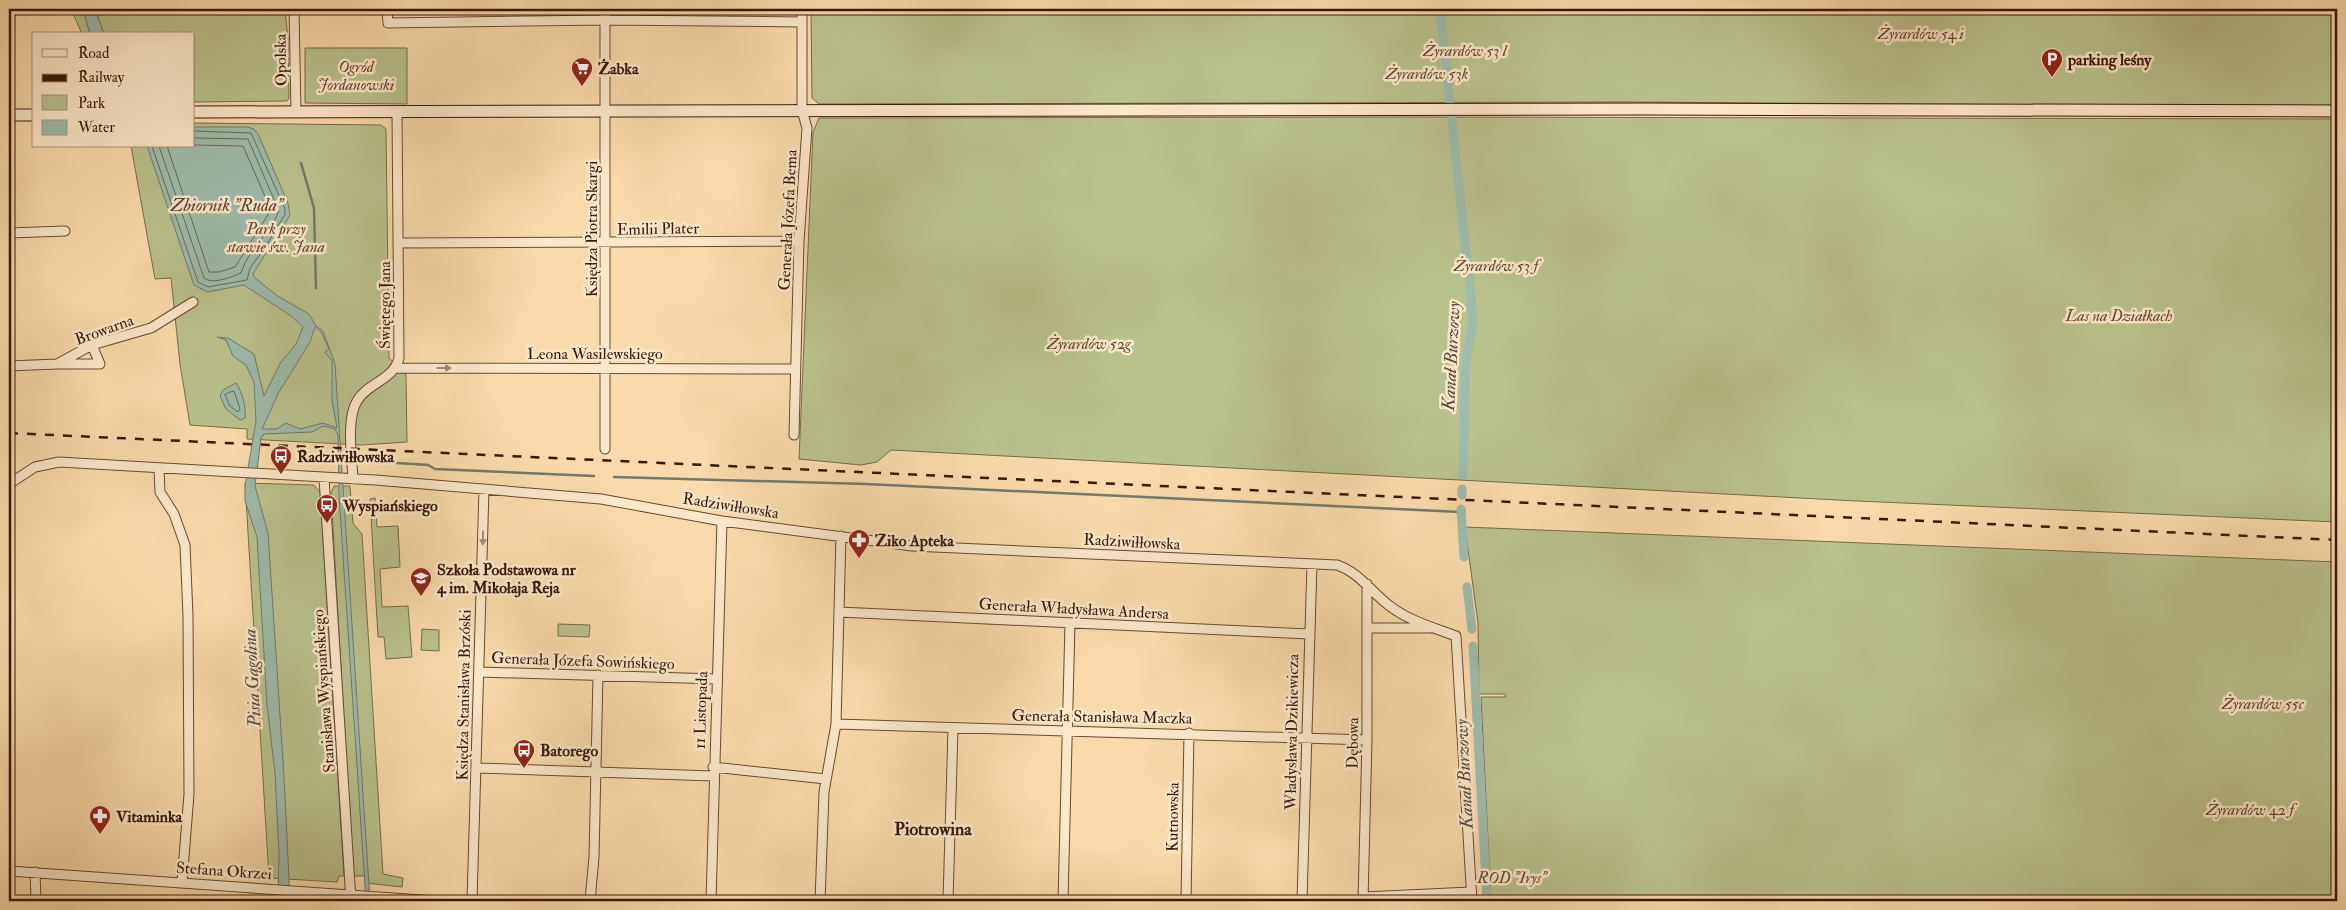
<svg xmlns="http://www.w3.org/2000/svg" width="2346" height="910" font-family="'IM FELL Double Pica',serif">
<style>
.green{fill:#b9c18d;stroke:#786c4b}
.water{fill:#9ebbab;stroke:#75796a;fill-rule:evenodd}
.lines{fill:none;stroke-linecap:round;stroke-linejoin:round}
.shore{stroke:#6b695a;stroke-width:1}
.stream{stroke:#75796a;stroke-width:2.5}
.canal{stroke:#9ebbab;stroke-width:9}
.street-casing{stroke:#684832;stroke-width:11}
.secondary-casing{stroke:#381709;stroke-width:13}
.street{stroke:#fce7c9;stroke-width:9}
.secondary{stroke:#fce7c9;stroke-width:11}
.rail{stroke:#381709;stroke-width:2.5;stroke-dasharray:9 9;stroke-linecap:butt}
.oneway{fill:#a48973}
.labels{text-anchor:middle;stroke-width:5;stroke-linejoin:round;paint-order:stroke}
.park-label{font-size:16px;font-style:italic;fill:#5f4a31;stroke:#fce7c9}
.poi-label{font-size:16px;font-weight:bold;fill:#381709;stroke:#fce7c9;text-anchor:start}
.street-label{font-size:16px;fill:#381709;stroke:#fce7c9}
.water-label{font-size:18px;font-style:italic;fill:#57483a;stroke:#fce7c9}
.neighbourhood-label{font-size:18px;font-weight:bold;fill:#381709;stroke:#fce7c9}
</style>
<rect width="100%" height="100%" fill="#fadaac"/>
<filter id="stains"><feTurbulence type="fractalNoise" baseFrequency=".004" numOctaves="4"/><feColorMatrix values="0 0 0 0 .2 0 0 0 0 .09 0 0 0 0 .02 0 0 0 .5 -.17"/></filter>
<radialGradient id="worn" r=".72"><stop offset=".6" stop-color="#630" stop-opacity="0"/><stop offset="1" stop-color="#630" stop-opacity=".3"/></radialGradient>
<path class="green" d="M71,9H83L90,34H82Z
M95,9H285L288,39L289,98L287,101L194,102V34H104Z
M811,9H2337V107L1633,102L819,104L812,98Z
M305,48H407V104L305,103Z
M1407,117L2337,119V522L1857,501L891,450L877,462L861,465L799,459L813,132L819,118Z
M194,123L381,125L386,129L389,358L406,375L407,442L362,445L247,439V429L190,425L180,364L171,278L155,279L131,146H194Z
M245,483L314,485L320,492L344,876H339L337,882L269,878Z
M334,486H350L353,523L362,534L383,874L403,878L402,887L366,883L365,876H353L331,493Z
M375,498L377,527L398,526L400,567L380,569L382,607L408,606L412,657L386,659L384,637H378L370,499Z
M1465,527L2337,562V901H1491L1481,697H1506L1505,694H1479L1478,623Z
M558,624L590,625L589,637L558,636Z
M422,629L439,630V651L421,650Z"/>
<path class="water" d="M83,9H95L104,34H90Z
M194,127H247L254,129L258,134L288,203L290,215L253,274L255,278L276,295L309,314L316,326L323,331L335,364L370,901H366L339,496L338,435L335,429L323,426L312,432L264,434L261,438L255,486L268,533L284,776L290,901H278L279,853L275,773L267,705L257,537L245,501V486L256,421L254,382L246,365L233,356L226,340L217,337L228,338L254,354L264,396L281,362L296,344L303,327L291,316L244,285L207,292L194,285L147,146H194ZM315,327L321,332L329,349L325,352L332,361V400L337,428L323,423L300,429L286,423L277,429H262L279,392L310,342Z
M236,383C243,394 246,406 245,418L240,420L226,409L220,396L223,390Z"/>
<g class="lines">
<path class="shore" d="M152,146L198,282L208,287L247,280L250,268L266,246L285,214V209L251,133L194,131
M159,146L204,278C213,285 231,277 241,273C246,253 271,232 279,211L248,139L194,138
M167,146L209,272H219L235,267L271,210L243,146L194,145
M230,392L234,391L240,409L238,412L230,406L225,395Z"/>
<path class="stream" d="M301,163L314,208L316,288
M367,461L428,465L435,469L594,476
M614,477L866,484L1461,512"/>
<path class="canal" d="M1440,9L1450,101
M1452,119L1473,319L1466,360L1463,475
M1462,495V489
M1461,509L1464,557
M1467,587L1472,629
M1473,646L1487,901"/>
<g class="street-casing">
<path id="street" d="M294,9L296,111
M387,9L388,23L605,20L802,22
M9,233L65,231
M399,243L799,241
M60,364H100L92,345
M9,366L57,364L92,345L151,328L193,302
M395,368L795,369
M794,435L799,241L807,128L802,110V9
M605,449V9
M159,469L160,492L174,514L185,545L188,616L189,794L182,882
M324,478L351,901
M353,479C352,458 346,419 357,401C367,383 394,380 399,358L397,112
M9,484L35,467L59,462L375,480L601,499L722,521L912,546L1337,565C1358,572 1369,589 1386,603C1406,620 1432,627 1456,636L1472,901
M839,612L1309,634
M1368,628H1430
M479,672L717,679
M836,724L1367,740
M713,767L826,779
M477,768L713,776
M9,871L436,901
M35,872L36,901
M1363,897L1471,892
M472,901L484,489
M590,901L594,857L598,675
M711,901L722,521
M820,901L824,792L836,724L841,536
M948,901L953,729
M1063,901L1070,623
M1186,901L1189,733
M1302,901L1312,564
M1363,901L1367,740V584"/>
</g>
<g class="secondary-casing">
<path id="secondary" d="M194,112L1644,109L2337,111
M9,115H34"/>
</g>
<use href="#street" class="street"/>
<use href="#secondary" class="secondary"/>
<path class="rail" d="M9,433L2337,540"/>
</g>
<defs><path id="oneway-solid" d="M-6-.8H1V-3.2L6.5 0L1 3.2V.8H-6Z" transform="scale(1.25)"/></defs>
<g class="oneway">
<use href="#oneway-solid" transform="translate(444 368)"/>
<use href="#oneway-solid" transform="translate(483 538) rotate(92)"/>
</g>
<defs>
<g id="parking-pin" transform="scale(1.125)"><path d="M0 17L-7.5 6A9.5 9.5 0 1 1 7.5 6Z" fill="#8f2418" stroke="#fce7c9"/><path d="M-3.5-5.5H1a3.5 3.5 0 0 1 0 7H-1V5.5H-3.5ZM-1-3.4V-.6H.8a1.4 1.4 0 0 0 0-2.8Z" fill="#fff"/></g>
<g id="supermarket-pin" transform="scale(1.125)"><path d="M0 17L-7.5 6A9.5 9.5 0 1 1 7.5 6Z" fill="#8f2418" stroke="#fce7c9"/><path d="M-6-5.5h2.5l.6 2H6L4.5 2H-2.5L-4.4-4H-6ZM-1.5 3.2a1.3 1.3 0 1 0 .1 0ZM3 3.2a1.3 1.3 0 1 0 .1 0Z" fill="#fff"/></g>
<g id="bus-pin" transform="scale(1.125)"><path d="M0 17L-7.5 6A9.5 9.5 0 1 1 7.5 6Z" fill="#8f2418" stroke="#fce7c9"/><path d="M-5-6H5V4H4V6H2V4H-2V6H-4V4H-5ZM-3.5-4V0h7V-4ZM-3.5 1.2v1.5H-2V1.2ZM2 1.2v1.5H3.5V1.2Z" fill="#fff"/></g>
<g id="pharmacy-pin" transform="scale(1.125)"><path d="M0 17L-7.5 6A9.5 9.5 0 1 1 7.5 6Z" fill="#8f2418" stroke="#fce7c9"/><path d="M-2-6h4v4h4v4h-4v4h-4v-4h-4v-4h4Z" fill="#fff"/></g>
<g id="school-pin" transform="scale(1.125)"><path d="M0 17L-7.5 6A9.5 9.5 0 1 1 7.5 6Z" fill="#8f2418" stroke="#fce7c9"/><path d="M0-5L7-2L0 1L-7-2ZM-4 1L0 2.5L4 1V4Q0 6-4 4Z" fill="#fff"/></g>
</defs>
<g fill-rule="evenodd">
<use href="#parking-pin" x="2052" y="59"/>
<use href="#supermarket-pin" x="582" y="68"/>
<use href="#bus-pin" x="281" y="456"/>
<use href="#bus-pin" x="327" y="505"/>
<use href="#pharmacy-pin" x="859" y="540"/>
<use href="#school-pin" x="421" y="578"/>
<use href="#bus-pin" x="524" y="750"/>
<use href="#pharmacy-pin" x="100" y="816"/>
</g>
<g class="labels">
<g class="park-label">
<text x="1921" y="39">Żyrardów 54 i</text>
<text x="1465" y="56">Żyrardów 53 l</text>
<text x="356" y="72">Ogród<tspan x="356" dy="18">Jordanowski</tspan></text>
<text x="1427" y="79">Żyrardów 53k</text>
<text x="276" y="234">Park przy<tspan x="276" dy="18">stawie św. Jana</tspan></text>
<text x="1496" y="271">Żyrardów 53 f</text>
<text x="2119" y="321">Las na Działkach</text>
<text x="1089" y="349">Żyrardów 52g</text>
<text x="2263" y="709">Żyrardów 55c</text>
<text x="2250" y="815">Żyrardów 42 f</text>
<text x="1512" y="883">ROD "Irys"</text>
</g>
<g class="poi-label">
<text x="2068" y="65">parking leśny</text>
<text x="598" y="74">Żabka</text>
<text x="297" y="462">Radziwiłłowska</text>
<text x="343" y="511">Wyspiańskiego</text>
<text x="875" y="546">Ziko Apteka</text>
<text x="437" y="575">Szkoła Podstawowa nr<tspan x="437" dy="18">4 im. Mikołaja Reja</tspan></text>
<text x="540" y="756">Batorego</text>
<text x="116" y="822">Vitaminka</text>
</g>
<g class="street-label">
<text transform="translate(280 60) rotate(-91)" y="6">Opolska</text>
<text transform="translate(787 220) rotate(-87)" y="6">Generała Józefa Bema</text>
<text transform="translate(658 228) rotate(-1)" y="6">Emilii Plater</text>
<text transform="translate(591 229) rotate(-90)" y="6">Księdza Piotra Skargi</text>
<text transform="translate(384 305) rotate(-90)" y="6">Świętego Jana</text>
<text transform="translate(104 329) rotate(-20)" y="6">Browarna</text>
<text x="595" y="359">Leona Wasilewskiego</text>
<text transform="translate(731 505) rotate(9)" y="6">Radziwiłłowska</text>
<text transform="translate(1132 541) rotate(3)" y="6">Radziwiłłowska</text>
<text transform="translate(1074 608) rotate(3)" y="6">Generała Władysława Andersa</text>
<text transform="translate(583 660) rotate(2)" y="6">Generała Józefa Sowińskiego</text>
<text transform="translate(323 691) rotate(-94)" y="6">Stanisława Wyspiańskiego</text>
<text transform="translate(463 695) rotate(-89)" y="6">Księdza Stanisława Brzóski</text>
<text transform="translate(700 710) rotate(-88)" y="6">11 Listopada</text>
<text transform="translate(1102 716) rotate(1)" y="6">Generała Stanisława Maczka</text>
<text transform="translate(1291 732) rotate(-89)" y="6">Władysława Dzikiewicza</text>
<text transform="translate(1352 743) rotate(-89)" y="6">Dębowa</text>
<text transform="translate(1172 817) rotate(-89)" y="6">Kutnowska</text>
<text transform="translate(224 870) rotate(4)" y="6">Stefana Okrzei</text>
</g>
<g class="water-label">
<text x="227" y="211">Zbiornik "Ruda"</text>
<text transform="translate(1451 356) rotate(-87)" y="6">Kanał Burzowy</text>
<text transform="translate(252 678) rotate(-93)" y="6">Pisia Gągolina</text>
<text transform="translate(1464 774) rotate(-93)" y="6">Kanał Burzowy</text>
</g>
<g class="neighbourhood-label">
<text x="933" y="835">Piotrowina</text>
</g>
</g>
<rect width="2346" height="910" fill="none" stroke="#fadaac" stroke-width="30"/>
<rect x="10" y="10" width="2326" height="890" fill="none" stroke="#381709" stroke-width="2.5"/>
<rect x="15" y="15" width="2316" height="880" fill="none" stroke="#381709"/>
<rect x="32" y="32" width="162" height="115" fill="#fce7c9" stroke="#ae947c"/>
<rect x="42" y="49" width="25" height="8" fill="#fce7c9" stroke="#ae947c"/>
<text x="78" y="58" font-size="15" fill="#381709">Road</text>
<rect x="42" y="74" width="25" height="8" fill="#381709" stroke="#ae947c"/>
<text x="78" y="82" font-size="15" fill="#381709">Railway</text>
<rect x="42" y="95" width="25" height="15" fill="#b9c18d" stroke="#ae947c"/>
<text x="78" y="108" font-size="15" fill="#381709">Park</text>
<rect x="42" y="120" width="25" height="15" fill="#9ebbab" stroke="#ae947c"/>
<text x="78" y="132" font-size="15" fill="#381709">Water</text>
<rect width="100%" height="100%" filter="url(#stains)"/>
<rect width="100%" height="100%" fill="url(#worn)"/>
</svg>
